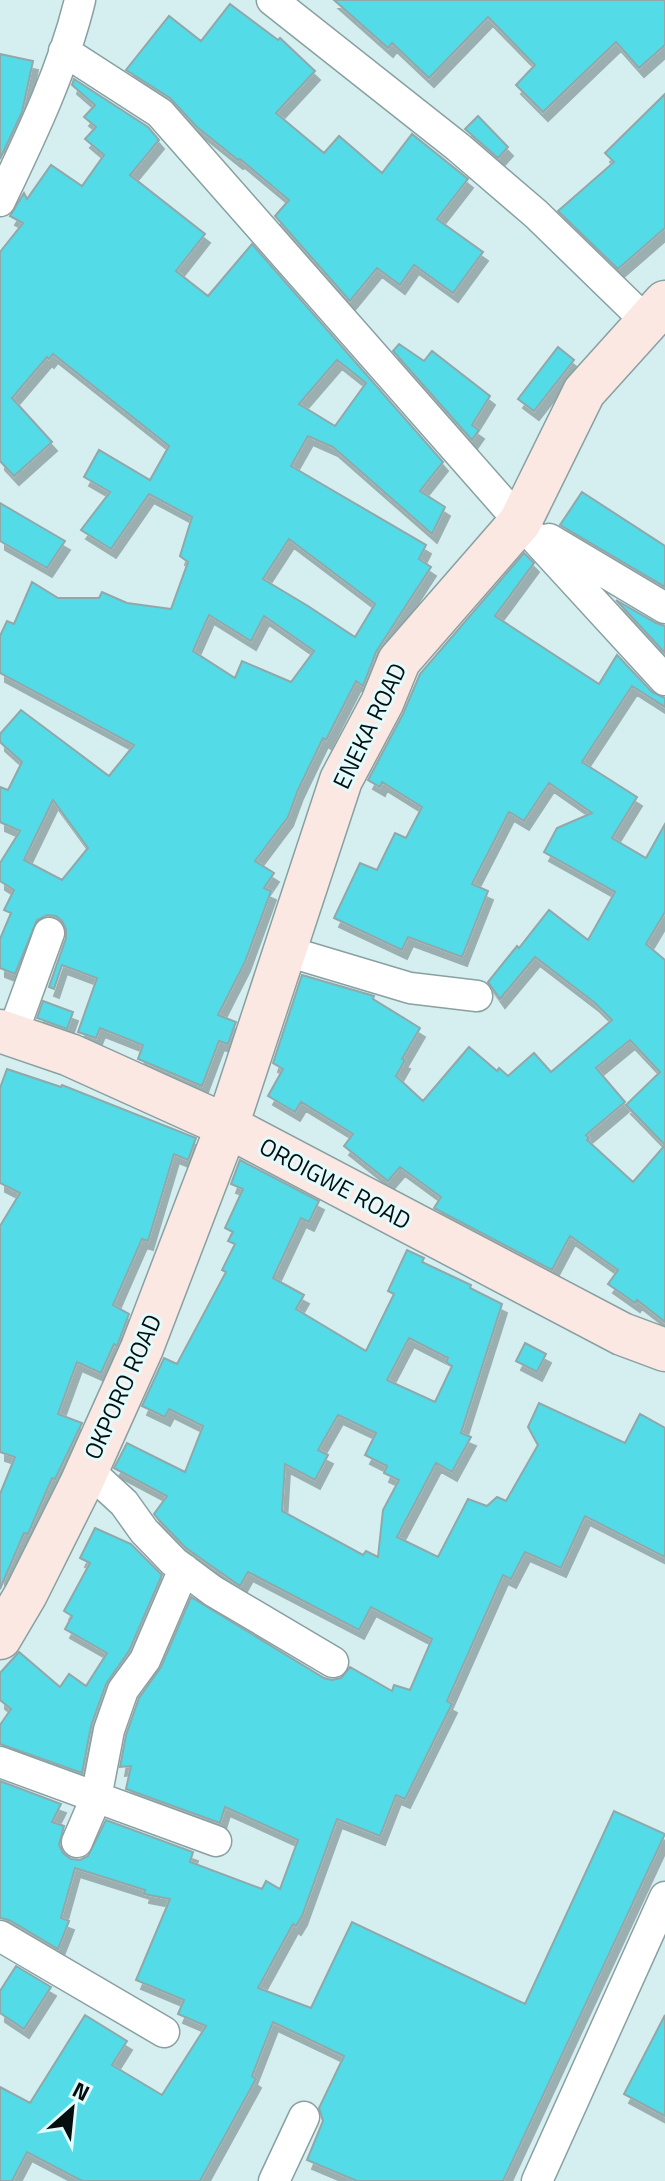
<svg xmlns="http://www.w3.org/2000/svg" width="665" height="2181" font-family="'Titillium Web',sans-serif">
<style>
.building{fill:#53dbe7;stroke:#90a8aa;stroke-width:2;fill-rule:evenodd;filter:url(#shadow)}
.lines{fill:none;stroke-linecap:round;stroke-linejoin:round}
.street-casing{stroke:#89a0a2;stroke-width:33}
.secondary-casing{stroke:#89a0a2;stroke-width:45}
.street{stroke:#fff;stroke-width:30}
.secondary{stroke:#fce8e3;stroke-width:42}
.labels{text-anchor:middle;stroke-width:6;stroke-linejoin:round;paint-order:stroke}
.street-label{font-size:24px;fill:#060e0f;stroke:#e2fbfd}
</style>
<defs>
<filter id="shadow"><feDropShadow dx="5" dy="9" stdDeviation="0" flood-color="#0004"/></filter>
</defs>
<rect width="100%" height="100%" fill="#d5eef0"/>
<path class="building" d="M334,0H665V45L639,68L616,42L543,112L516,85L535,65L488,17L429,78L392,43L388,48Z
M230,4L278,40L280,38L315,71L276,113L324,153L339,136L382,173L412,134L468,179L437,219L483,252L453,293L414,265L400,285L377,268L350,301L275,216L289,200L240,159L238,160L197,127L170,98L126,70L169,16L201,41Z
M0,54L33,61L22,112L0,159Z
M74,79L148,127L159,140L130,175L205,234L176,271L208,296L252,244L443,462L420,491L445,507L432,534L333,447L308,436L291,466L426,545L419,559L431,567L376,652L363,686L356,681L326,740L323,738L298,790L288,817L255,861L274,873L264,888L271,891L245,962L218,1015L236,1022L233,1030L228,1044L219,1041L202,1086L138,1059L143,1045L100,1028L96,1038L78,1032L97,978L62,965L54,989L49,987L66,938V929L62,921L56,916L47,915L37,920L15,974L0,968V939L11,913L4,910L14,890L0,881V863L20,831L0,822V787L8,790L22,762L0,742V734L21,710L109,776L134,745L0,673V636L7,621L14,624L32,582L58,598H99L102,592L127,603L171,609L188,562L180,556L192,517L149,494L111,549L81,530L110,492L84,477L99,450L150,480L169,446L53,354L49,359L47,357L12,398L52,442L14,476L0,461V252L23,223L10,216L24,193L27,199L51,165L82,186L104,155L85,139L96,127L84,117L95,105L72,85ZM337,360L366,383L335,426L299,404ZM289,539L375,604L355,637L308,606L263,579ZM209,615L251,641L264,616L314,651L291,682L242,661L235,678L193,651ZM53,800L88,848L62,880L24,860Z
M665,94V228L618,269L558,211L614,162L605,153Z
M478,116L508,147L498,158L465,129Z
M399,344L424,361L432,351L490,396L472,425L479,430L472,440L393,351Z
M558,347L574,360L534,411L518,399Z
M582,492L665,546V587L560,525Z
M0,503L65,541L47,568L0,541Z
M524,553L534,563L495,616L599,684L617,655L652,692L665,698V707L632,686L582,762L637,797L612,838L646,858L665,824V912L646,944L665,960V1145L626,1105L660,1072L630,1040L596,1068L625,1102L586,1135L589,1138L587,1140L633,1182L665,1145V1322L637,1300L635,1303L608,1284L618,1270L570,1236L552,1270L434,1208L441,1197L400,1167L388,1181L344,1146L353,1134L301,1102L295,1112L268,1096L283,1069L273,1063L302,975L374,996L373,999L420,1028L402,1059L405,1060L396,1076L423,1101L469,1047L497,1071L499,1068L508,1076L534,1053L551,1072L612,1020L595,1003L535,957L500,999L488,982L517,946L519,948L549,910L588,940L615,892L544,852L557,828L592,813L549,783L524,821L509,812L472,884L488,891L462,957L408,937L402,950L334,918L360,863L377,870L395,833L406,838L422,807L382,782L380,787L368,780L403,714L420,674Z
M616,600L656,623L665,626V653Z
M43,1001L73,1012L67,1029L37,1018Z
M7,1069L61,1087L62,1085L196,1138L188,1160L174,1154L148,1241L142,1239L113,1305L129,1314L117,1346L114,1344L101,1373L77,1362L58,1414L82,1423L55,1479L52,1478L28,1534L24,1533L0,1589V1494L15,1457L0,1452V1226L20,1193L0,1183V1088Z
M240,1160L319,1201L309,1222L301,1218L273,1278L304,1295L296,1309L366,1351L394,1294L388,1291L407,1250L424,1258L422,1262L471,1285L470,1288L502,1304L461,1433L471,1437L452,1472L436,1463L397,1537L438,1557L468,1499L487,1506L497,1497L506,1501L538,1445L528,1427L539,1403L625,1443L640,1414L665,1428V1557L585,1516L561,1568L525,1552L511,1579L503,1575L447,1701L452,1704L405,1799L396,1795L380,1836L337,1819L302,1916L296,1926L293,1924L258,1988L311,2008L352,1922L525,2004L614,1811L665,1834L503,2181H357L307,2160L323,2121L319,2108L344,2056L273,2022L252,2076L256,2079L200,2181H82L27,2152L12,2181H0V2087L30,2103L85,2015L127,2041L112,2065L162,2095L206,2026L178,2014L184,2000L136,1980L170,1899L144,1894L145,1890L75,1868L61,1918L69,1921L58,1949L9,1920L0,1918V1781L61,1804L52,1822L64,1826L59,1845L63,1853L71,1859L80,1860L88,1856L106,1820L193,1852L190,1862L262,1889L266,1881L280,1889L298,1840L225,1807L220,1823L126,1789L131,1766L120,1767L126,1735L139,1698L161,1667L191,1597L324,1678L332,1680L341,1678L350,1667L392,1691L394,1685L410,1690L432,1639L371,1607L359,1630L248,1572L240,1586L186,1548L158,1519L154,1514L167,1496L114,1468L127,1443L185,1472L203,1426L169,1409L165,1417L142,1406L164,1358L177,1364L226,1272L222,1270L235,1244L228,1241L233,1232L225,1228L243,1189L231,1184ZM409,1338L448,1358L446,1362L452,1366L435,1402L387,1380ZM338,1415L376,1433L365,1455L387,1466L384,1473L399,1480L383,1510L378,1557L366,1551L363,1555L282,1511L285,1464L315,1480L328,1455L318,1450Z
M525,1343L546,1354L537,1372L516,1361Z
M95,1528L131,1544L162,1575L129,1651L106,1684L91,1726L82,1773L0,1744V1725L11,1709L0,1700V1673L19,1652L60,1687L69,1674L86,1686L107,1653L65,1629L72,1616L64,1611L90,1563L80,1558Z
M16,1966L51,1987L24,2029L0,2013V1991Z
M665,2015V2116L624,2094Z"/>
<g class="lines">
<g class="street-casing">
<path id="street" d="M272,0L458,147L536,214L646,321
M64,51L160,113L520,522L665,680
M0,201C31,136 63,70 80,0
M549,539L665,608
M283,950L410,988L477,996
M12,1035L49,933
M87,1469L124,1503L144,1531L174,1562L213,1591L333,1662
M0,1762L216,1841
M77,1842L96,1798L109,1730L123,1690L145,1660L184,1569
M0,1936L164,2032
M274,2181L304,2117
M537,2181L665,1897"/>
</g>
<g class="secondary-casing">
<path id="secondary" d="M0,1031L70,1055L227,1126L622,1334L665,1350
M0,1638L26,1594L80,1486L142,1348L227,1126L341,780L382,703L399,661L520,522L584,392L665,302"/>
</g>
<use href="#street" class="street"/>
<use href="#secondary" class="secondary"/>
</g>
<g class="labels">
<g class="street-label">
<text transform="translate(370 726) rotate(-64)" y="8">ENEKA ROAD</text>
<text transform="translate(335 1184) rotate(28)" y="8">OROIGWE ROAD</text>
<text transform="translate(123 1387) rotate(-66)" y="8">OKPORO ROAD</text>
</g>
</g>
<g transform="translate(72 2109) rotate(27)" stroke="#e2fbfd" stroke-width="6" paint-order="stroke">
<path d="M0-6L14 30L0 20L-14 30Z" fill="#060e0f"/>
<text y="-12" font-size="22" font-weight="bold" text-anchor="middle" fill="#060e0f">N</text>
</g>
</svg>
